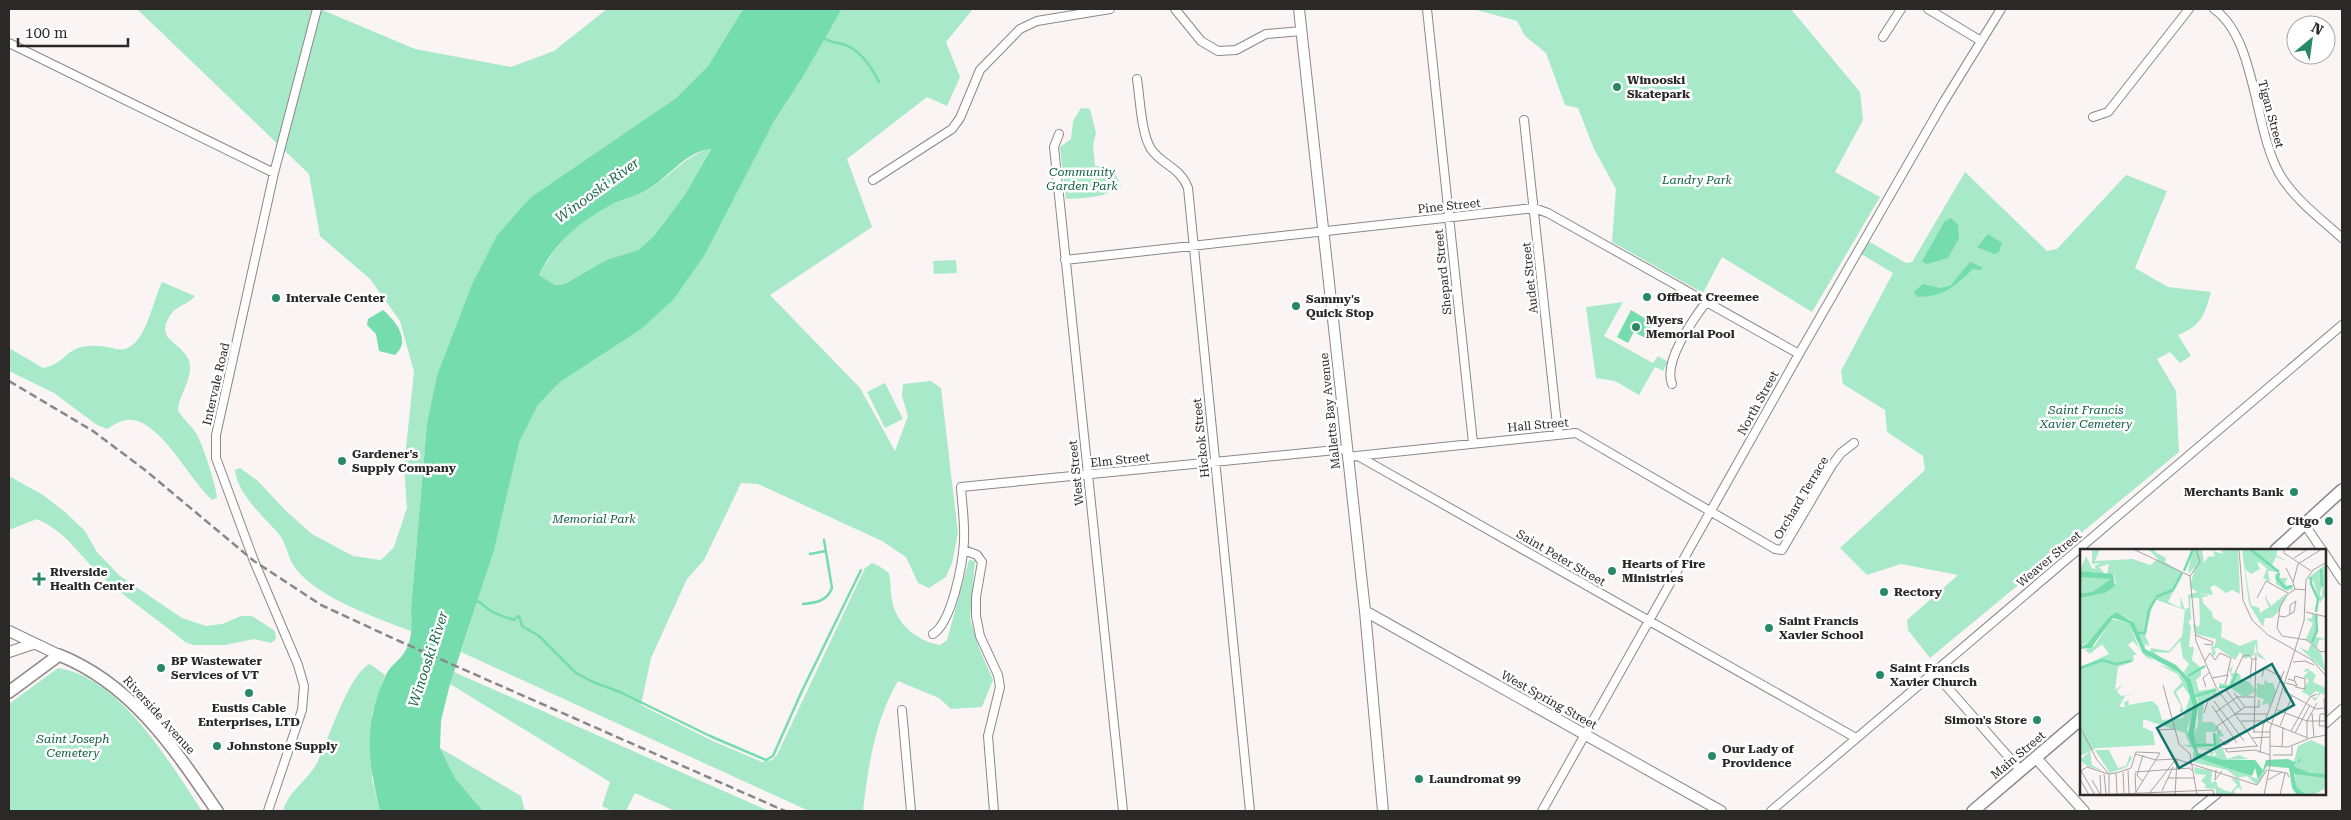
<svg xmlns="http://www.w3.org/2000/svg" width="2351" height="820" font-family="'Roboto Serif',serif">
<style>
.green{fill:#a8e9c9}
.water{fill:#75dcae;fill-rule:evenodd}
.lines{fill:none;stroke-linecap:round;stroke-linejoin:round}
.stream{stroke:#75dcae;stroke-width:2.5}
.street-casing{stroke:#8d8787;stroke-width:10}
.secondary-casing{stroke:#8d8787;stroke-width:12}
.primary-casing{stroke:#8d8787;stroke-width:14}
.street{stroke:#fff;stroke-width:8}
.secondary{stroke:#fff;stroke-width:10}
.primary{stroke:#fff;stroke-width:11}
.rail{stroke:#8b8686;stroke-width:2.5;stroke-dasharray:8 4;stroke-linecap:butt}
.poi-dot{fill:#278a65;stroke:#fff;stroke-width:2}
.labels{text-anchor:middle;stroke-width:5;stroke-linejoin:round;paint-order:stroke}
.poi-label{font-size:12px;font-weight:bold;fill:#2b2828;stroke:#fff;text-anchor:start}
.street-label{font-size:12px;fill:#2b2828;stroke:#fff}
.park-label{font-size:12px;font-style:italic;fill:#106144;stroke:#fff}
.water-label{font-size:14px;font-style:italic;fill:#1a674a;stroke:#fff}
.inset-river{fill:none;stroke:#75dcae;stroke-width:2.5}
.inset-road{fill:none;stroke:#a8a2a2;stroke-width:1}
.view{fill:#0f766e;fill-opacity:0.15;stroke:#0f766e;stroke-width:2.5}
.inset-edge{fill:none;stroke:#2b2828;stroke-width:2.5}
</style>
<rect width="100%" height="100%" fill="#fbf4f4"/>
<path class="green" d="M137,9H320L415,49L511,67L554,51L607,9H743L708,66L676,98L531,197L497,235L472,284L437,375L427,423L411,609L413,632C377,618 320,599 296,569C287,558 287,542 277,532C262,515 237,493 235,470L240,468L258,481L285,510L312,534L353,556L381,560L394,547L407,508L404,467L414,372L400,321L370,279L320,236L309,174Z
M842,9H973L946,42L960,77L947,106L927,97L847,159L872,227L770,295L860,388L895,451L908,416L902,396L903,384L931,381L941,388L958,533L952,563L946,577L929,588L918,583L906,557L882,541L758,484L741,483L704,560L687,579L651,658L641,705L713,741L762,762L772,760L777,755L865,568L872,563L879,566L889,573C891,582 890,591 892,600C896,624 917,641 940,645L947,640L969,560L975,561L970,619L979,648L993,680L982,707L951,709L939,698L898,681C875,720 868,767 863,811H809L461,652L493,554L498,496L514,459L519,443L538,405L560,382L640,330L804,75Z
M1473,9H1791L1860,92L1863,120L1835,172L1880,197L1812,312L1722,257L1703,293L1612,242L1616,189L1594,149L1578,108L1565,105L1546,53L1525,36L1517,21Z
M1081,108L1090,109L1096,133L1093,145L1095,166L1111,167L1121,185C1108,198 1084,198 1066,199L1060,147L1071,139L1073,121Z
M711,148L684,196L653,237L638,250L606,260L565,284L555,285L539,275C559,240 578,220 615,203C625,198 638,196 648,190C670,176 685,156 711,148Z
M1965,172L2047,251L2057,249L2126,175L2167,191L2135,268L2168,287L2211,292C2204,316 2202,325 2178,335L2191,356L2180,363L2170,352L2157,359L2176,391L2179,452L1930,658L1908,630L1907,620L1958,575L1901,564L1867,575L1840,548L1925,470L1923,456L1887,432L1885,410L1843,384L1841,371L1893,273L1861,254L1868,241L1906,263L1912,262Z
M956,260L957,273L934,274L933,261Z
M162,282L195,296C188,305 177,305 171,314C153,341 182,341 189,361C195,377 174,404 179,412C183,419 191,425 196,433C202,442 217,488 217,498L212,500C190,480 162,424 133,420C123,419 115,424 107,429L97,425L54,393L9,371V348L43,368C63,364 63,354 78,348C88,344 106,346 116,349C145,355 152,301 162,282Z
M1623,302L1604,336L1653,363L1658,356L1668,362L1663,371L1655,367L1639,395L1615,381L1596,378L1586,307Z
M885,383L903,419L885,428L867,392Z
M9,476L43,495L65,512L85,531L97,552L120,576L182,618L206,626L222,624L241,616H252L275,631L276,639L271,643L254,639L225,645H193L185,642C159,620 131,602 106,580C81,559 69,533 37,519L9,530Z
M370,664L385,675L372,714V780L380,811H283C289,790 308,781 318,761C329,739 349,673 370,664Z
M58,668C120,677 170,763 202,811H9V704Z
M454,672L769,811H675L635,793L626,811H612L602,806L610,782L450,684Z
M440,748L521,796L525,811H483L455,778Z"/>
<path class="water" d="M743,9H842L804,75L773,123L704,256L673,300L640,330L560,382L538,405L519,443L493,554L450,684L441,721L440,748L455,778L483,811H380C368,761 363,726 385,677C389,666 398,662 404,653C413,639 412,624 411,609L427,423L437,375L472,284L497,235L531,197L676,98L708,66ZM711,149L684,196L653,237L638,250L606,260L565,284L555,285L539,275C555,242 582,219 615,203C625,198 638,196 647,190C669,177 685,152 711,149Z
M1951,218L1958,225L1959,238L1948,258L1927,264L1922,261L1945,221Z
M1988,234L2002,243L1999,252L1994,254L1977,247Z
M1970,262L1982,267L1981,270L1973,269C1955,286 1944,297 1917,297L1914,292L1923,284L1940,288L1950,286Z
M383,310C395,320 412,341 395,355L379,351L376,334L367,325L368,319Z
M1631,310L1653,323L1645,338L1634,332L1628,343L1617,337Z"/>
<g class="lines">
<path class="stream" d="M823,38C830,42 834,42 842,44C859,48 872,68 879,82
M810,554L826,551
M475,600C485,604 487,610 493,612C499,615 507,618 514,620L519,616L522,626L539,636L576,673L593,682L620,692L710,736L766,760L773,756L801,693L861,570
M803,604C816,603 827,601 832,588L824,540"/>
<g class="street-casing">
<path id="street" d="M1175,9L1201,41L1218,51L1236,50L1266,34L1302,31
M1427,9L1473,443
M1928,9L1981,41
M2214,9C2256,38 2254,128 2279,173C2293,198 2321,219 2342,238
M1883,37L1901,9
M9,43L274,173
M1137,79C1140,98 1141,133 1151,149C1162,165 1181,168 1188,188L1250,811
M2093,117L2108,112L2189,9
M1524,120L1558,434
M1059,134L1054,147L1123,811
M873,180L952,129L960,118L980,70L1020,29L1037,21L1110,9
M1065,260L1534,208L1548,213L1799,354
M1672,384C1663,361 1693,320 1706,302
M1358,456L1856,738
M1347,457L1576,433L1775,549L1782,550L1832,465L1841,453L1854,443
M2305,525L2322,550
M964,550L977,555L982,562L976,597V616L980,636L998,675L1000,687L988,736L994,811
M2325,554L2342,580
M933,634C952,622 963,563 964,541C965,523 962,504 961,487L1346,449
M1933,671L2021,771
M902,710L911,811
M2325,724L2342,709
M268,811L302,710L304,686L298,665L254,561L216,458V435L274,173L317,9
M1542,811L1799,354L1943,103L2001,9
M1771,811L2342,325
M2196,811L2217,794"/>
</g>
<g class="secondary-casing">
<path id="secondary" d="M1299,9L1365,611L1383,811
M1365,611L1721,811
M9,631L59,655
M9,652L33,644
M2036,758L2084,811"/>
</g>
<g class="primary-casing">
<path id="primary" d="M2276,550L2342,490
M9,692L59,655C132,684 174,748 217,811
M1973,811L2081,719"/>
</g>
<use href="#street" class="street"/>
<use href="#secondary" class="secondary"/>
<use href="#primary" class="primary"/>
<path class="rail" d="M9,381L93,431L145,470L254,561L321,605L399,641L785,811"/>
</g>
<g class="poi-dot">
<circle cx="1617" cy="87" r="5"/>
<circle cx="1647" cy="297" r="5"/>
<circle cx="276" cy="298" r="5"/>
<circle cx="1296" cy="306" r="5"/>
<circle cx="1636" cy="327" r="5"/>
<circle cx="342" cy="461" r="5"/>
<circle cx="2294" cy="492" r="5"/>
<circle cx="2329" cy="521" r="5"/>
<circle cx="1612" cy="571" r="5"/>
<path d="M36.5 571.5h5v5h5v5h-5v5h-5v-5h-5v-5h5z"/>
<circle cx="1884" cy="592" r="5"/>
<circle cx="1769" cy="628" r="5"/>
<circle cx="161" cy="668" r="5"/>
<circle cx="1880" cy="675" r="5"/>
<circle cx="249" cy="693" r="5"/>
<circle cx="2037" cy="720" r="5"/>
<circle cx="217" cy="746" r="5"/>
<circle cx="1712" cy="756" r="5"/>
<circle cx="1419" cy="779" r="5"/>
</g>
<g class="labels">
<g class="poi-label">
<text x="1627" y="84">Winooski<tspan x="1627" dy="14">Skatepark</tspan></text>
<text x="1657" y="301">Offbeat Creemee</text>
<text x="286" y="302">Intervale Center</text>
<text x="1306" y="303">Sammy's<tspan x="1306" dy="14">Quick Stop</tspan></text>
<text x="1646" y="324">Myers<tspan x="1646" dy="14">Memorial Pool</tspan></text>
<text x="352" y="458">Gardener's<tspan x="352" dy="14">Supply Company</tspan></text>
<text x="2284" y="496" text-anchor="end">Merchants Bank</text>
<text x="2319" y="525" text-anchor="end">Citgo</text>
<text x="1622" y="568">Hearts of Fire<tspan x="1622" dy="14">Ministries</tspan></text>
<text x="50" y="576">Riverside<tspan x="50" dy="14">Health Center</tspan></text>
<text x="1894" y="596">Rectory</text>
<text x="1779" y="625">Saint Francis<tspan x="1779" dy="14">Xavier School</tspan></text>
<text x="171" y="665">BP Wastewater<tspan x="171" dy="14">Services of VT</tspan></text>
<text x="1890" y="672">Saint Francis<tspan x="1890" dy="14">Xavier Church</tspan></text>
<text x="249" y="712" text-anchor="middle">Eustis Cable<tspan x="249" dy="14">Enterprises, LTD</tspan></text>
<text x="2027" y="724" text-anchor="end">Simon's Store</text>
<text x="227" y="750">Johnstone Supply</text>
<text x="1722" y="753">Our Lady of<tspan x="1722" dy="14">Providence</tspan></text>
<text x="1429" y="783">Laundromat 99</text>
</g>
<g class="street-label">
<text transform="translate(2271 114) rotate(75)" y="4">Tigan Street</text>
<text transform="translate(1449 206) rotate(-6)" y="4">Pine Street</text>
<text transform="translate(1443 272) rotate(-96)" y="4">Shepard Street</text>
<text transform="translate(1530 278) rotate(-96)" y="4">Audet Street</text>
<text transform="translate(216 384) rotate(-77)" y="4">Intervale Road</text>
<text transform="translate(1758 403) rotate(-61)" y="4">North Street</text>
<text transform="translate(1330 411) rotate(-96)" y="4">Malletts Bay Avenue</text>
<text transform="translate(1538 425) rotate(-5)" y="4">Hall Street</text>
<text transform="translate(1201 438) rotate(-96)" y="4">Hickok Street</text>
<text transform="translate(1120 460) rotate(-6)" y="4">Elm Street</text>
<text transform="translate(1076 473) rotate(-96)" y="4">West Street</text>
<text transform="translate(1801 498) rotate(-59)" y="4">Orchard Terrace</text>
<text transform="translate(1561 558) rotate(30)" y="4">Saint Peter Street</text>
<text transform="translate(2049 559) rotate(-40)" y="4">Weaver Street</text>
<text transform="translate(1549 700) rotate(29)" y="4">West Spring Street</text>
<text transform="translate(159 715) rotate(48)" y="4">Riverside Avenue</text>
<text transform="translate(2018 755) rotate(-40)" y="4">Main Street</text>
</g>
<g class="park-label">
<text x="1082" y="176">Community<tspan x="1082" dy="14">Garden Park</tspan></text>
<text x="1697" y="184">Landry Park</text>
<text x="2086" y="414">Saint Francis<tspan x="2086" dy="14">Xavier Cemetery</tspan></text>
<text x="594" y="523">Memorial Park</text>
<text x="73" y="743">Saint Joseph<tspan x="73" dy="14">Cemetery</tspan></text>
</g>
<g class="water-label">
<text transform="translate(597 190) rotate(-36)" y="5">Winooski River</text>
<text transform="translate(428 659) rotate(-72)" y="5">Winooski River</text>
</g>
</g>
<g transform="translate(2080 549)">
<rect width="246" height="246" fill="#fbf4f4"/>
<path d="M12,0H20L15,12L53,10L70,16L78,10L68,0H76L75,3L86,9L85,13L103,24L88,53L101,59L100,47L105,61L109,58L108,46L117,43L110,38L115,18L108,25L112,0H122L124,14L128,8L135,7L133,2L143,5L141,0H158L160,45L152,41L146,44L135,36L130,38L133,46L119,44L130,47L122,48L123,54L132,63L133,69L142,74L141,88L160,97L177,90L178,103L186,111L178,108L175,94L174,106L165,110L160,103L155,111L138,99L134,100L136,104L133,108L131,98L135,96L136,90L115,85L113,75L119,78L120,71L119,49H110L111,71L108,72L111,78L109,98H114L112,111L121,119V126L116,131L119,142L136,139L137,142V146H132L124,153L122,173H133L138,179L137,183H126V194L135,196L134,184L138,185L140,180L144,187L139,188L141,197L117,199L114,184L118,176V152L111,131L104,123L109,115L103,109L100,92L89,104L74,103L80,108L70,103L71,99L89,102L102,87L105,61L74,50L65,86L70,97L65,95V100L51,71L37,63L30,67L10,93L1,96L0,49L25,44L36,34L34,26L27,25L29,15L19,18L25,25L0,22L6,7L12,19L17,20L14,17L21,14L12,15ZM162,0H198L196,6L209,13L196,8L192,16L199,23L188,22L190,33L183,29L187,20L181,14L177,13L180,20L171,25L165,20L171,56L179,59L180,64L189,58L185,49L188,43L186,48L191,57L207,44L199,62L192,69H185L183,78L169,55ZM246,15V37L241,40L240,46L242,48V40L246,38V45L240,54L233,31L227,30ZM200,24V29H208L205,33L207,37L213,36L212,40L207,42L196,35L195,25ZM0,28H30L31,30L12,43L0,44ZM232,65L239,68L236,71V88L246,90L239,91L237,99L226,90L233,74L226,70L232,69ZM32,70L49,74L59,99L74,112L66,108L53,92L48,96L57,106H53L54,112L38,118L35,141L43,135L37,142L41,147L62,144L45,147L39,158H45L44,153L49,151L48,156L72,152L78,157L82,171L103,169L110,147L103,137L96,143L103,159V163H100L101,157L93,143L102,133L97,125L78,115L95,121L106,133L112,150L113,163L107,180L114,199L101,196H110L105,184L63,170V178L73,183L75,196L17,199L0,207V118L29,105L22,95L10,105L5,101L15,96ZM231,95L241,104L246,123L219,98L228,102ZM153,116L151,124L160,125L161,130L170,133L174,140H177V134L184,136L185,130L188,134H193L196,142L189,159L188,154L182,156L184,150L177,148L176,141L168,147H162L151,139H142V143L139,134L149,136L152,128L149,121ZM227,119L236,126L233,133L246,139V147L241,144L235,152L231,148L237,149L239,143L236,142L230,147L222,143L229,131L223,128L229,122L223,123ZM231,191L246,198V239L233,246H223L216,240L214,212L218,197ZM142,198L147,210L159,206L169,210L144,211L128,208L118,204L131,207L130,203H134L132,207L137,206L133,201L117,200ZM15,201H29L38,219L46,217L50,206L52,209L47,218L30,224ZM10,202L12,216L23,222L7,217L0,211ZM113,202L119,210L155,220L177,230L188,217L180,233L176,235L167,227L157,229L147,221L113,213ZM114,218L132,222L131,234L136,232L138,238L144,241L151,243L157,236L151,229L159,231L162,242L158,238L154,242L156,246H136V240L125,239L126,236L121,232L126,226L115,225Z" fill="#a8e9c9"/>
<path d="M0,22L33,25L35,37L25,44L0,49V44L12,43L31,30L0,28ZM37,63L54,74L65,100L96,116L111,131L118,156L114,185L118,204L144,211H175L183,221L186,211L208,210L217,214L221,208L220,213L214,215L215,218L230,224L246,225V229L214,225L217,239L226,246H217L212,239L209,219L187,217L178,230L175,219L172,227L117,209L108,186L113,158L106,133L98,123L63,104L49,74L33,69L11,99L0,100V93L2,97L8,94L30,67Z" fill="#75dcae"/>
<path class="inset-river" d="M170,0L199,23M241,20L242,37M104,22L113,0M199,24L197,29L205,39L212,37M231,28V35L238,50L236,63M76,48L93,41L102,24M56,84H65L69,61L76,49M232,93L237,82L236,66M0,119L23,111L35,115L51,112M108,127L125,117M139,138H150L157,124M115,147L136,141M116,196H135L134,184"/>
<path class="inset-road" d="M53,0L110,27M116,0L120,13L110,27L116,92L136,138L178,198M159,0L163,51L172,71L188,86L232,111L247,128M204,0V4L231,22M214,9L228,0M206,19L213,33M215,40L213,34L218,15L242,0M226,41L215,40L207,46L200,58L197,79L202,87L227,91L241,103L247,102M177,49L186,32L208,44M226,63L247,68M199,67L205,68L214,63L216,52L210,56V65M115,86L133,93L132,96L124,95M125,112L130,104L135,111L140,104L151,109L147,126M213,113L225,112L234,116M155,124L163,107L169,106L172,110M182,128L184,119L202,128M132,129L148,126L145,135M170,130L172,110H177M214,132L215,127L225,130V140L215,138M206,134L217,137L215,132L208,130M83,136L99,195L110,205L117,246M126,138L123,129L130,123M146,141L161,161M204,142L236,160L244,159M154,144L165,158M244,149L246,186M134,152L164,192M132,157L157,194M197,161L227,172H247M136,163L157,148H174M124,164L128,152L141,145M232,164L234,188M155,165L165,158H179V151M156,165H187M245,165H240L239,177H246M161,172H185L228,189M200,177L212,147M0,178L17,211L29,225M78,181L95,180M211,182L230,148L237,145M173,183H190M174,183L176,104M215,184L230,156M139,185L137,177L155,165M171,189L190,188M227,189V172L237,154M230,189L247,186M140,190L145,196L160,186M190,197L208,198L230,189M202,198L203,178M143,200L177,197M146,200L147,203L175,201L190,206M180,204L183,177L204,122M55,205L76,211L96,210M193,206H212V197M0,220L15,246M48,221L49,244M136,221L135,231L142,222M188,221L207,224L209,228M1,222L7,218L28,225M43,223L44,244M55,223L110,219L112,222M36,224L51,219L56,203L80,204L56,243M55,224L56,246M24,225L26,245M29,225L36,224L37,246M29,225V246M20,226L21,245M88,229H115M0,230L9,246M12,231L20,245M188,231L202,223M63,233L57,226L63,206M82,242L93,218M15,246L133,241L134,245L129,246M68,246L96,210L177,236L187,221M95,246L97,211M184,246L190,216V180L224,72L226,31L233,21L247,13M200,246L205,224"/>
<path class="view" d="M192,115L214,156L99,219L77,179Z"/>
<rect width="246" height="246" class="inset-edge"/>
</g>
<rect width="2351" height="820" fill="none" stroke="#2b2828" stroke-width="20"/>
<g transform="translate(2311 40) rotate(29)"><circle r="24" fill="#ffffff" stroke="#aaa9a9"/>
<path d="M0-4L9 19L0 12L-9 19Z" fill="#278a65"/>
<text y="-8" font-size="14" font-weight="bold" text-anchor="middle" fill="#2b2828">N</text>
</g>
<path d="M18 38v8h110v-8" fill="none" stroke="#2b2828" stroke-width="2.5"/>
<text x="25" y="38" font-size="15" fill="#2b2828" stroke="#ffffff" stroke-width="4" paint-order="stroke">100 m</text>
</svg>
